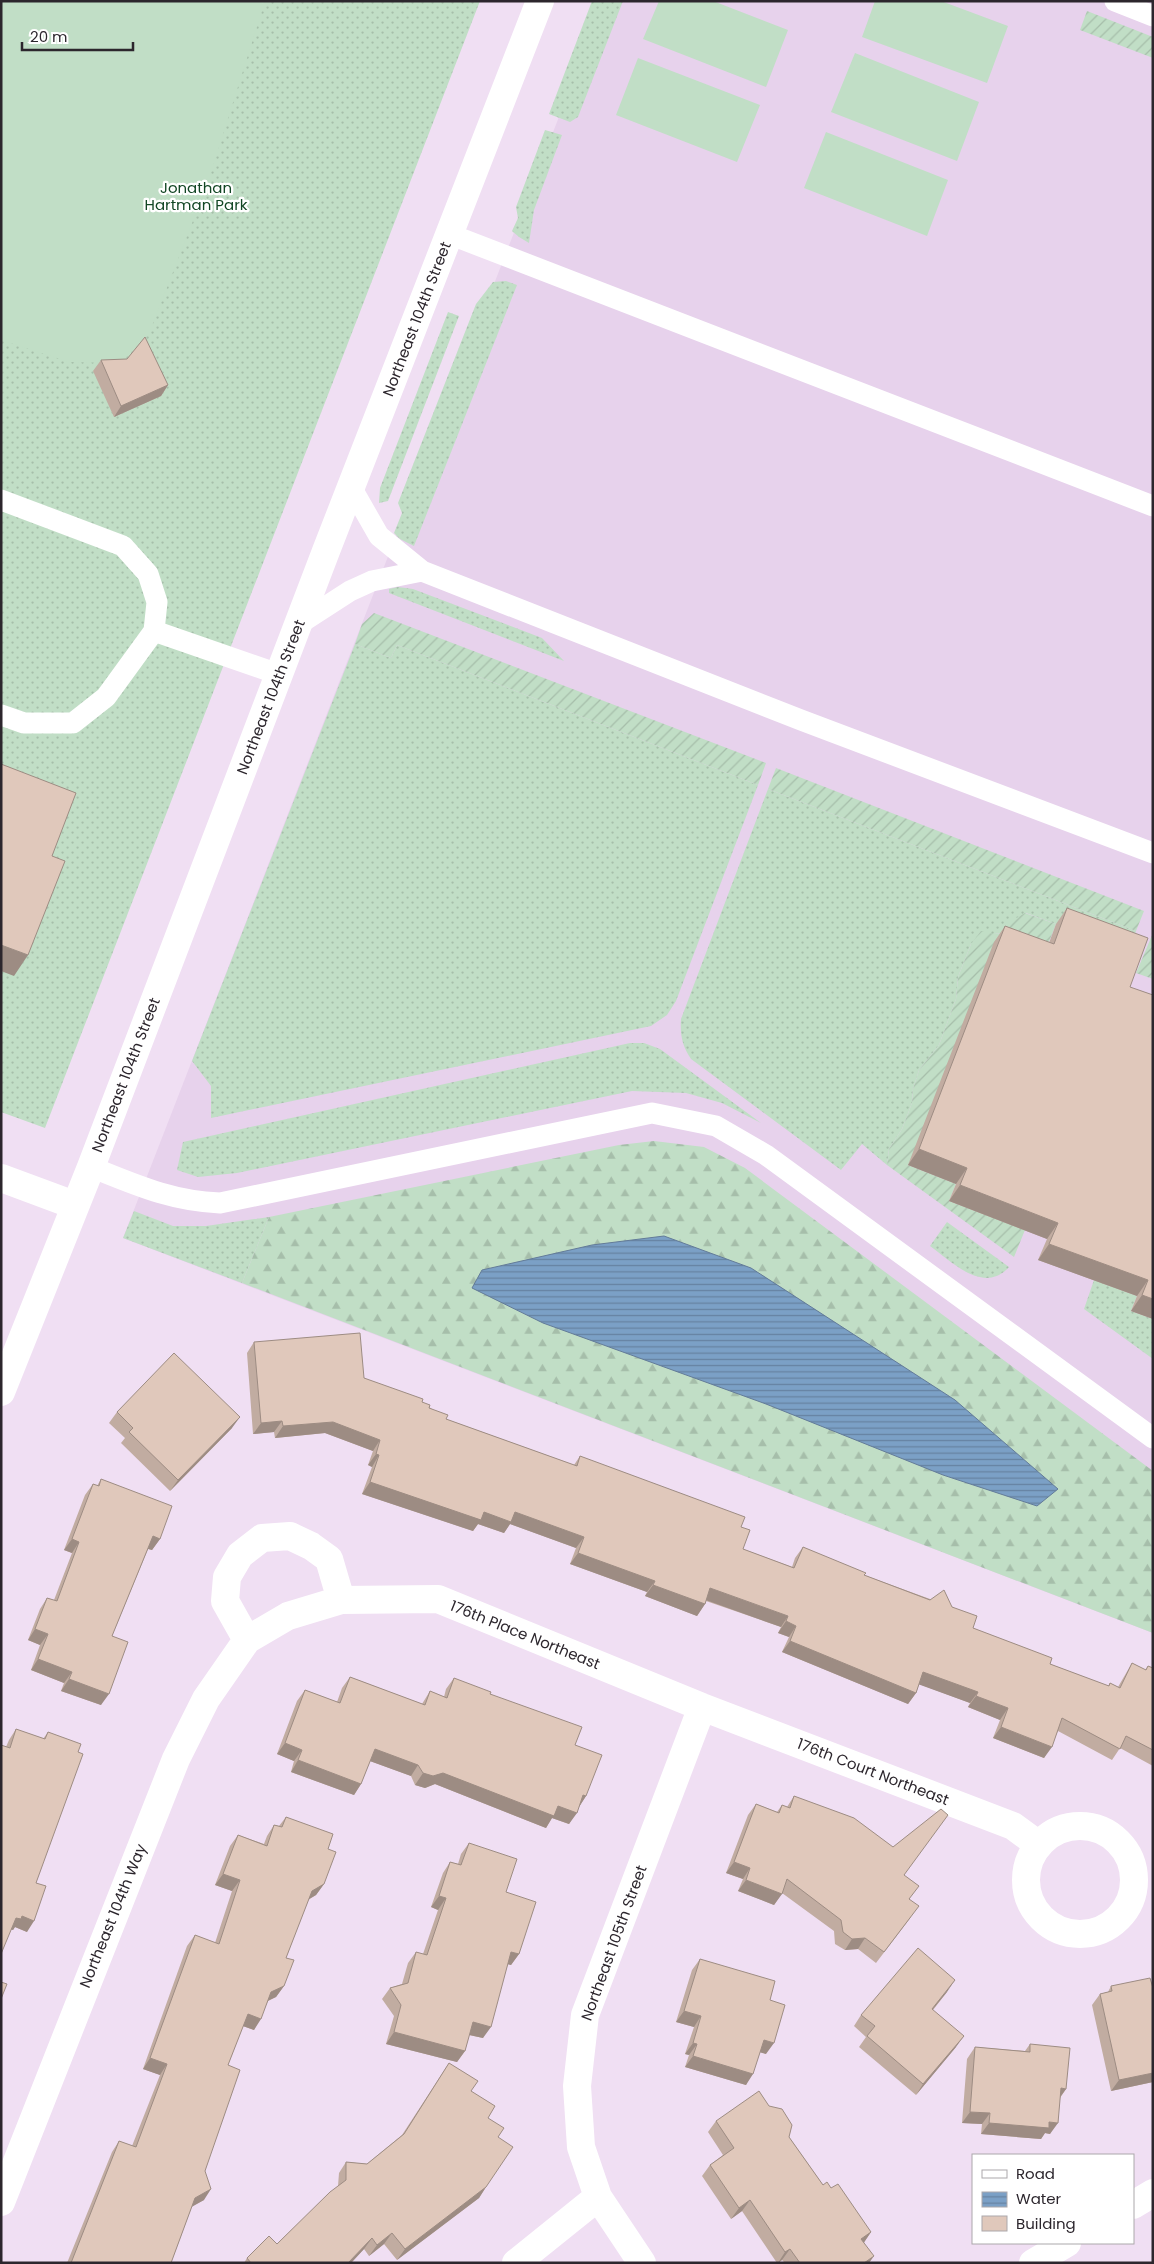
<svg xmlns="http://www.w3.org/2000/svg" width="1154" height="2264" font-family="Poppins,sans-serif">
<style>
.built{fill:#e7d2ec}
.grass{fill:url(#grass-dots)}
.forest{fill:url(#forest-firs)}
.garden{fill:url(#garden-furrows)}
.pitch{fill:#c1dec6}
.water{fill:url(#water-rules);stroke:#637b98}
.lines{fill:none;stroke-linecap:round;stroke-linejoin:round}
.service{stroke:#fff;stroke-width:21}
.minor{stroke:#fff;stroke-width:28}
.tertiary{stroke:#fff;stroke-width:28}
.wall{fill:#c1aca1}
.shaded-wall{fill:#9d8c83}
.building{fill:#e0c8bb;stroke:#9d8c83}
.labels{text-anchor:middle;stroke-width:4.5;stroke-linejoin:round;paint-order:stroke}
.park-label{font-size:15px;fill:#124624;stroke:#fff}
.street-label{font-size:15px;fill:#2c262d;stroke:#fff}
</style>
<defs>
<pattern id="grass-dots" width="8" height="8" patternUnits="userSpaceOnUse" patternTransform="scale(1.25)"><rect width="8" height="8" fill="#c1dec6"/><path d="M2 2h.1M6 6h.1" fill="none" stroke="#a6beaa" stroke-width="1.8" stroke-linecap="round"/></pattern>
<pattern id="forest-firs" width="22" height="20" patternUnits="userSpaceOnUse" patternTransform="scale(1.25)"><rect width="22" height="20" fill="#c1dec6"/><path d="M5 1l3.5 6h-7zM16 11l3.5 6h-7z" fill="#a6beaa"/></pattern>
<pattern id="garden-furrows" width="10" height="10" patternUnits="userSpaceOnUse" patternTransform="scale(1.25)"><rect width="10" height="10" fill="#c1dec6"/><path d="M-1 1l2-2M0 10L10 0M9 11l2-2" fill="none" stroke="#a6beaa"/></pattern>
<pattern id="water-rules" width="6" height="5" patternUnits="userSpaceOnUse" patternTransform="scale(1.25)"><rect width="6" height="5" fill="#7ba0c6"/><path d="M0 2.5h6" fill="none" stroke="#6582a1"/></pattern>
</defs>
<rect width="100%" height="100%" fill="#f0dff3"/>
<path class="built" d="M604,1H1153V1633L123,1238Z"/>
<path class="grass" d="M1,1H480L45,1128L1,1112Z
M592,1H623L578,117L570,122L549,114Z
M545,130L562,135L534,210L529,243L519,237L512,231L518,218L516,207Z
M506,281L517,285L414,546L400,539L394,533L402,513L398,503L476,304L493,282Z
M448,312L459,316L388,501L379,503L380,488Z
M398,587L413,589L542,638L564,661L389,593V589Z
M355,644L391,658L397,645L758,785L676,1001L667,1015L651,1026L211,1118V1086L192,1061Z
M768,789L1136,931L1129,951L1026,913L1005,933L994,934L971,944L958,977L956,999L939,1045L919,1070L913,1089L912,1103L902,1129L889,1149L887,1165L862,1144L841,1170L691,1059C682,1045 680,1035 681,1019Z
M630,1043H644L660,1049L761,1123L722,1103L686,1093L632,1091L237,1173L198,1177L177,1170L183,1142Z
M134,1211L173,1226H206L269,1217L242,1283L123,1238Z
M947,1222L1009,1267C984,1295 952,1262 930,1246Z
M1094,1280L1137,1296L1131,1311L1153,1319V1359L1084,1309Z"/>
<path class="forest" d="M654,1141L704,1147L745,1168L1153,1471V1633L242,1283L269,1217L619,1145Z"/>
<path class="garden" d="M1087,11L1153,37V58L1080,30Z
M374,613L766,763L758,785L397,645L391,658L355,644L362,624Z
M776,768L1144,911L1136,931L768,789Z
M1025,913L1056,924L1042,960L908,1165L956,1184L949,1201L1025,1230L1014,1257L887,1165L889,1149L902,1129L912,1103L913,1089L919,1070L939,1045L956,999L958,977L971,944L981,931L994,934L1005,933L1011,921Z
M1153,933V979L1136,973Z"/>
<path class="pitch" d="M1,1H265L208,182L152,326L115,363L69,362L1,340Z
M659,1H713L788,30L766,87L643,39Z
M875,1H941L1008,26L987,83L862,37Z
M855,53L979,102L957,161L831,112Z
M638,58L760,105L737,162L616,115Z
M826,132L948,180L927,236L804,188Z"/>
<path class="water" d="M664,1236L751,1268L955,1400L1058,1489L1037,1506L943,1475L766,1404L543,1323L472,1288L482,1270L592,1245Z"/>
<g class="lines">
<path class="service" d="M1115,1L1153,16
M449,234L1153,506
M351,487L379,536L422,571L801,720L1153,853
M1,500L123,546L148,574L157,602L154,631L106,697L73,723H24L1,715
M299,624L350,591L372,581L422,571
M154,631L278,674
M91,1167C136,1185 171,1201 220,1203L652,1113L716,1126L766,1155L1153,1438"/>
<path class="minor" d="M1,1178L74,1205
M247,1640L225,1601L227,1577L240,1555L262,1538L290,1536L311,1546L329,1559L341,1600
M1026 1880a54 54 0 1 1 108 0a54 54 0 1 1-108 0Z
M1,2202L176,1759L206,1699L247,1640L288,1616L341,1600L438,1599L702,1707L1013,1826L1039,1845
M516,2263L598,2197
M642,2263L598,2197L581,2147L577,2086L585,2015L702,1707"/>
<path class="tertiary" d="M1,1392L91,1167L326,551L540,1
M1133,2205L1153,2193
M1033,2263L1067,2243"/>
</g>
<path class="wall" d="M101,360L168,385L161,396L114,417L93,371Z
M1067,908L1130,987L1153,1319L1131,1311L1137,1296L1038,1260L1047,1239L949,1201L956,1184L908,1165L994,942L1005,926L1049,943L1056,924Z
M254,1342L364,1378L422,1402L446,1419L574,1465L580,1456L741,1527L743,1549L792,1567L795,1558L803,1547L864,1575L952,1607L973,1628L1050,1664L1108,1686L1110,1683L1118,1687L1132,1663L1145,1670L1148,1666L1153,1668V1766L1120,1748L1112,1760L1058,1731L1044,1758L993,1738L1000,1720L968,1707L970,1703L919,1684L916,1693L908,1704L782,1652L789,1637L778,1633L781,1627L706,1601L705,1604L697,1616L645,1596L647,1592L570,1564L576,1548L510,1524L504,1533L478,1524L473,1531L362,1494L372,1467L368,1465L373,1451L325,1433L275,1438L274,1432L253,1434L247,1353Z
M117,1412L232,1428L170,1491L121,1443L125,1438L109,1423Z
M101,1479L160,1539L152,1550L148,1549L112,1636L101,1705L61,1691L64,1683L31,1670L40,1645L28,1640L40,1609L47,1598L54,1600L72,1553L64,1550L85,1495L93,1484L97,1486Z
M350,1677L422,1704L430,1691L444,1697L446,1689L454,1678L490,1694L575,1745L586,1796L579,1807L569,1824L552,1818L546,1828L435,1784L425,1788L415,1785L411,1776L370,1761L361,1784L354,1795L291,1772L294,1761L277,1754L297,1701L305,1690L337,1702L342,1688Z
M16,1729L43,1739L48,1732L78,1752L36,1883L27,1932L15,1927L13,1930L6,1747L9,1740Z
M794,1796L904,1875L910,1899L911,1917L876,1963L858,1949L845,1950L835,1944L834,1931L782,1893L774,1905L738,1891L743,1879L726,1873L748,1815L756,1804L777,1812L782,1805L787,1807Z
M286,1817L328,1849L324,1884L316,1895L308,1900L286,1958L284,1986L276,1997L268,2001L254,2030L243,2026L228,2065L205,2171L204,2200L192,2206L171,2263H67L112,2152L119,2141L132,2146L160,2075L143,2069L187,1946L195,1935L215,1943L232,1891L215,1885L230,1846L238,1835L264,1844L267,1836L274,1825L279,1826Z
M469,1843L506,1892L519,1954L511,1965L508,1964L483,2038L469,2035L465,2051L457,2062L386,2044L394,2016L382,1999L390,1988L402,1984L408,1963L416,1952L423,1954L438,1910L431,1907L443,1873L450,1862L458,1864L461,1854Z
M700,1959L770,2000L766,2054L760,2052L746,2085L685,2067L689,2055L685,2054L694,2027L676,2022L692,1970Z
M1111,1986L1153,2082L1111,2091L1092,2005L1100,1994L1108,1992Z
M947,1992L933,2010L956,2047L916,2095L859,2047L866,2037L854,2026L861,2015Z
M1030,2044L1066,2089L1060,2098L1050,2134L1045,2133L1041,2139L981,2134L982,2124L962,2123L967,2059L975,2047L1025,2051Z
M449,2063L471,2091L498,2137L486,2187L479,2198L397,2260L384,2244L369,2256L364,2249L351,2263H244L247,2258L277,2244L338,2186L339,2173L346,2162L367,2164L402,2135Z
M716,2121L789,2137L823,2185L831,2188L871,2232L864,2242L869,2263H785L782,2260L778,2263H777L742,2211L731,2219L702,2176L710,2165L723,2155L708,2132Z"/>
<path class="shaded-wall" d="M168,385L161,396L114,417L121,406Z
M1,945L28,955L14,976L1,971Z
M919,1149L967,1168L956,1184L908,1165Z
M960,1185L1058,1223L1047,1239L949,1201Z
M1049,1244L1148,1280L1137,1296L1038,1260Z
M1142,1295L1153,1299V1319L1131,1311Z
M240,1417L232,1428L170,1491L178,1480Z
M282,1421L274,1432L253,1434L261,1423Z
M333,1422L380,1440L373,1451L325,1433L275,1438L283,1426Z
M376,1454L379,1455L372,1467L368,1465Z
M370,1482L484,1512H515L584,1537L576,1548L510,1524L504,1533L478,1524L473,1531L362,1494Z
M153,1536L160,1539L152,1550L145,1548Z
M72,1539L79,1542L72,1553L64,1550Z
M578,1553L655,1581L647,1592L570,1564Z
M653,1585L705,1604L697,1616L645,1596Z
M710,1588L788,1616L781,1627L703,1599Z
M786,1621L796,1626L789,1637L778,1633Z
M35,1629L48,1634L40,1645L28,1640Z
M790,1641L916,1693L908,1704L782,1652Z
M38,1659L72,1672L64,1683L31,1670Z
M923,1672L978,1692L970,1703L915,1683Z
M69,1679L109,1694L101,1705L61,1691Z
M976,1696L1008,1708L1000,1720L968,1707Z
M1001,1727L1052,1747L1044,1758L993,1738Z
M285,1743L302,1750L294,1761L277,1754Z
M375,1749L418,1765L411,1776L367,1760Z
M298,1760L361,1784L354,1795L291,1772Z
M423,1773H443L558,1806L577,1813L569,1824L552,1818L546,1828L435,1784L425,1788L415,1785Z
M583,1795L586,1796L579,1807Z
M734,1862L750,1868L743,1879L726,1873Z
M223,1874L240,1880L232,1891L215,1885Z
M746,1880L782,1894L774,1905L738,1891Z
M324,1884L316,1895L304,1902L312,1891Z
M439,1896L446,1898L438,1910L431,1907Z
M22,1916L34,1921L27,1932L15,1927L13,1930L8,1929L16,1918Z
M865,1938L858,1949L845,1950L852,1939Z
M511,1952L519,1954L511,1965L503,1963Z
M955,1980L947,1992L924,2020L932,2009Z
M284,1986L276,1997L263,2003L271,1992Z
M684,2011L701,2016L694,2027L676,2022Z
M248,2014L261,2019L254,2030L240,2025Z
M473,2022L491,2027L483,2038L465,2034Z
M394,2032L465,2051L457,2062L386,2044Z
M964,2036L956,2047L916,2095L923,2084Z
M764,2040L774,2043L766,2054L756,2051Z
M693,2043L697,2044L689,2055L685,2054Z
M693,2056L753,2074L746,2085L685,2067Z
M150,2058L167,2064L160,2075L143,2069Z
M1153,2073V2082L1111,2091L1119,2080Z
M1061,2088L1066,2089L1058,2100Z
M970,2112L990,2113L982,2124L962,2123Z
M1049,2122L1058,2123L1050,2134L1045,2133L1041,2139L981,2134L989,2123Z
M486,2187L479,2198L397,2260L405,2249Z
M211,2189L204,2200L188,2209L195,2198Z
M750,2200L742,2211L731,2219L739,2208Z
M871,2232L863,2244L861,2239Z
M392,2233L384,2244L369,2256L377,2245Z
M372,2238L364,2249L351,2263H348Z
M790,2249L782,2260L778,2263L785,2252Z
M874,2256L869,2263H864Z"/>
<path class="building" d="M145,337L168,385L121,406L101,360L127,359Z
M1,764L76,793L52,856L65,861L28,955L1,945Z
M1067,908L1148,938L1130,987L1153,995V1299L1142,1295L1148,1280L1049,1244L1058,1223L960,1185L967,1168L919,1149L1005,926L1054,944Z
M360,1333L364,1378L423,1399L422,1402L430,1405L429,1408L448,1415L446,1419L577,1466L580,1456L745,1517L741,1527L750,1530L743,1549L794,1568L803,1547L866,1573L864,1575L930,1600L944,1590L952,1607L977,1616L973,1628L1052,1658L1050,1664L1109,1686L1110,1683L1120,1688L1132,1663L1146,1670L1148,1666L1153,1668V1750L1126,1736L1120,1749L1062,1718L1052,1747L1001,1727L1008,1708L976,1696L978,1692L923,1672L916,1693L790,1641L796,1626L786,1621L788,1616L710,1588L705,1604L653,1585L655,1581L578,1553L584,1537L515,1512L511,1522L484,1512L481,1520L370,1482L379,1455L376,1454L380,1440L333,1422L283,1426L282,1421L261,1423L254,1342Z
M174,1353L240,1417L178,1480L129,1432L133,1428L117,1412Z
M101,1479L172,1506L160,1539L153,1536L112,1636L128,1642L109,1694L69,1679L72,1672L38,1659L48,1634L35,1629L47,1598L57,1601L79,1542L72,1539L93,1484L99,1486Z
M350,1677L425,1705L430,1691L447,1698L454,1678L491,1692L490,1694L582,1727L575,1745L602,1755L586,1796L583,1795L577,1813L558,1806L554,1816L443,1773L433,1776L423,1773L418,1765L375,1749L361,1784L298,1760L302,1750L285,1743L305,1690L340,1703Z
M16,1729L45,1739L48,1732L81,1744L78,1752L83,1754L36,1883L46,1886L34,1921L22,1916L21,1919L16,1918L1,1954V1745L10,1748Z
M794,1796L854,1818L893,1847L941,1809L948,1815L904,1875L919,1886L909,1899L919,1906L884,1952L865,1938L852,1939L843,1932L841,1920L787,1879L782,1894L746,1880L750,1868L734,1862L756,1804L779,1813L782,1805L790,1808Z
M286,1817L333,1834L328,1849L336,1852L324,1884L312,1891L286,1958L294,1960L284,1986L271,1992L261,2019L248,2014L228,2065L240,2070L205,2171L211,2189L195,2198L171,2263H71L119,2141L136,2147L167,2064L150,2058L195,1935L219,1944L240,1880L223,1874L238,1835L267,1846L274,1825L282,1827Z
M469,1843L517,1859L506,1892L536,1902L519,1954L511,1952L491,2027L473,2022L465,2051L394,2032L401,2005L390,1988L408,1983L416,1952L427,1955L446,1898L439,1896L450,1862L461,1865Z
M918,1948L955,1980L932,2009L964,2036L923,2084L867,2036L875,2026L861,2015Z
M700,1959L775,1981L770,2000L785,2005L774,2043L764,2040L753,2074L693,2056L697,2044L693,2043L701,2016L684,2011Z
M1150,1978L1153,1988V2073L1119,2080L1100,1994L1112,1991L1111,1986Z
M1,1982L7,1984L1,1999Z
M1030,2044L1070,2048L1066,2089L1061,2088L1058,2123L1049,2122V2128L989,2123L990,2113L970,2112L975,2047L1030,2052Z
M449,2063L478,2081L471,2091L495,2106L488,2118L504,2128L498,2137L513,2147L486,2187L405,2249L392,2233L377,2245L372,2238L348,2263H251L247,2258L269,2236L277,2244L330,2192L346,2180V2162L367,2164L404,2134Z
M759,2091L769,2106L782,2109L792,2125L789,2137L823,2185L827,2182L831,2188L838,2184L871,2232L861,2239L874,2256L864,2263H800L790,2249L785,2252L750,2200L739,2208L710,2165L734,2148L716,2121Z"/>
<g class="labels">
<g class="park-label">
<text x="196" y="193">Jonathan<tspan x="196" dy="17">Hartman Park</tspan></text>
</g>
<g class="street-label">
<text transform="translate(417 319) rotate(-69)" y="5">Northeast 104th Street</text>
<text transform="translate(271 697) rotate(-69)" y="5">Northeast 104th Street</text>
<text transform="translate(126 1075) rotate(-69)" y="5">Northeast 104th Street</text>
<text transform="translate(525 1635) rotate(22)" y="5">176th Place Northeast</text>
<text transform="translate(873 1772) rotate(21)" y="5">176th Court Northeast</text>
<text transform="translate(113 1916) rotate(-68)" y="5">Northeast 104th Way</text>
<text transform="translate(614 1943) rotate(-70)" y="5">Northeast 105th Street</text>
</g>
</g>
<rect width="1154" height="2264" fill="none" stroke="#2c262d" stroke-width="5"/>
<rect x="972" y="2154" width="162" height="90" fill="#ffffff" stroke="#aba8ab"/>
<rect x="982" y="2170" width="25" height="8" fill="#ffffff" stroke="#aba8ab"/>
<text x="1016" y="2179" font-size="15" fill="#2c262d">Road</text>
<rect x="982" y="2192" width="25" height="15" fill="url(#water-rules)" stroke="#aba8ab"/>
<text x="1016" y="2204" font-size="15" fill="#2c262d">Water</text>
<rect x="982" y="2216" width="25" height="15" fill="#e0c8bb" stroke="#aba8ab"/>
<text x="1016" y="2229" font-size="15" fill="#2c262d">Building</text>
<path d="M22 42v8h111v-8" fill="none" stroke="#2c262d" stroke-width="2.5"/>
<text x="30" y="42" font-size="15" fill="#2c262d" stroke="#ffffff" stroke-width="4" paint-order="stroke">20 m</text>
</svg>
